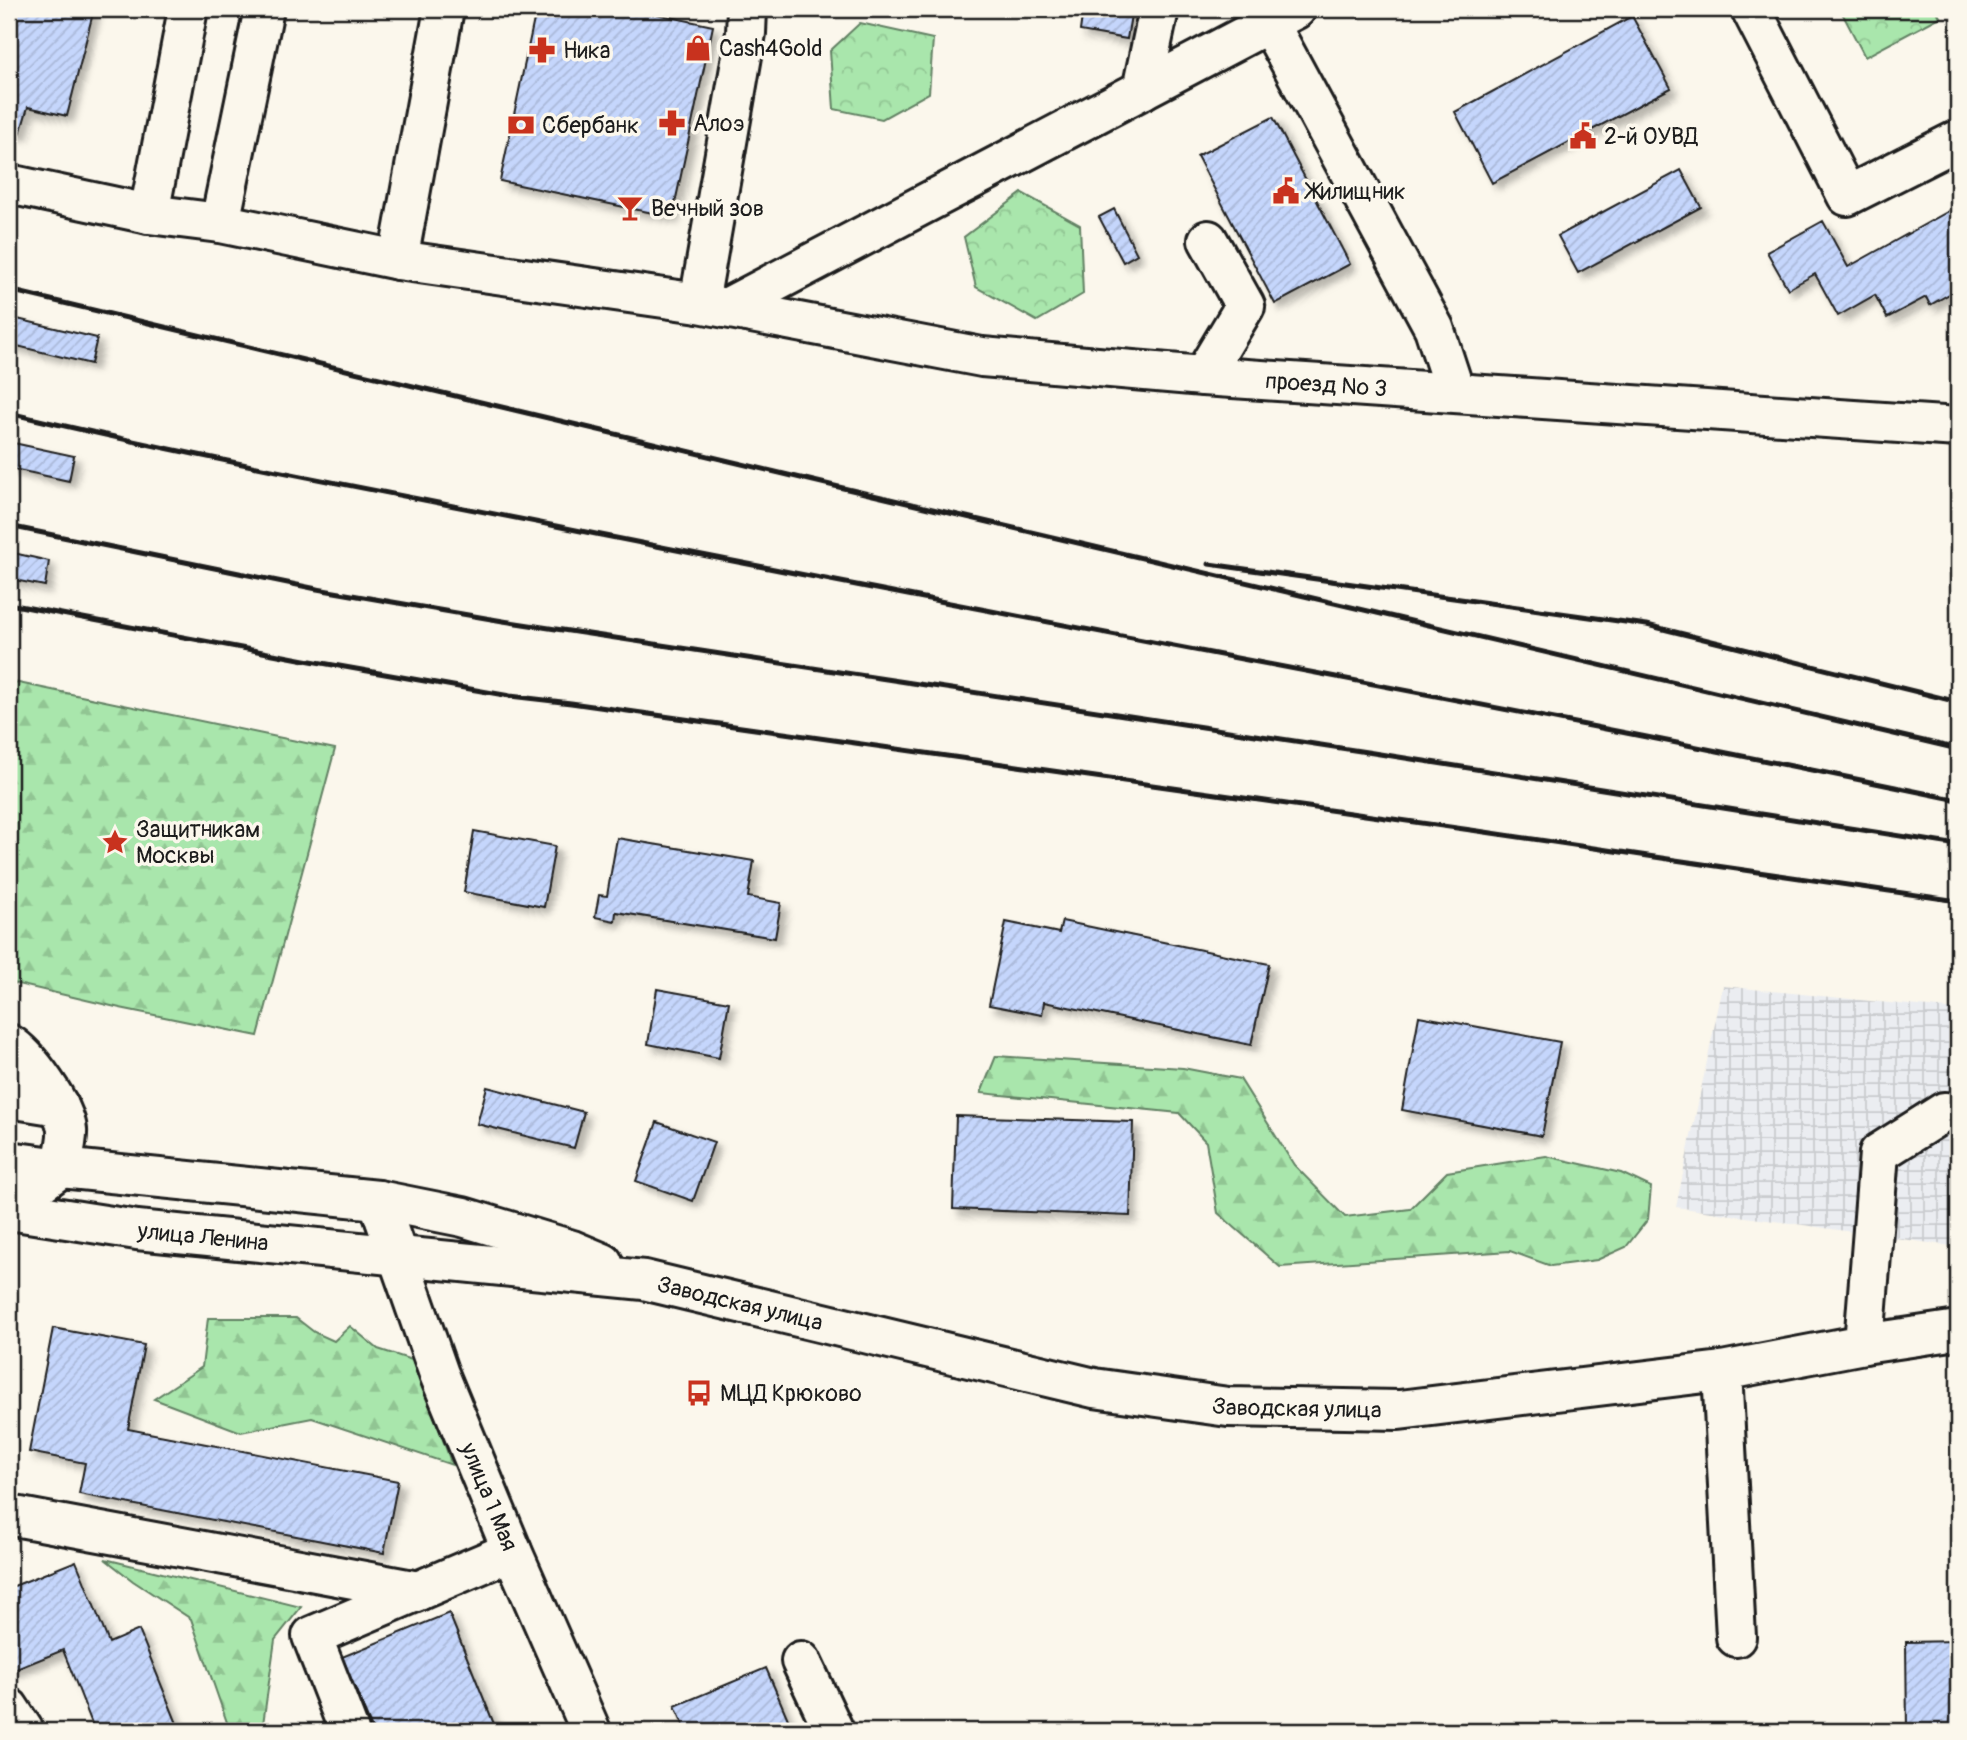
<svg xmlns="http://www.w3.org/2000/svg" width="1967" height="1740" font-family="Pangolin,sans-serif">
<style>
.industrial{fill:url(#industrial-grid)}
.forest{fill:url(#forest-firs);stroke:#628164;stroke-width:2}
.park{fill:url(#park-crowns);stroke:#628164;stroke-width:2}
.building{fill:url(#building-hatch);stroke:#1c1c1c;stroke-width:2;filter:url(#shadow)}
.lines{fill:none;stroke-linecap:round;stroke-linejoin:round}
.minor-casing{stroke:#1c1c1c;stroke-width:44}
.major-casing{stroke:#1c1c1c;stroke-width:44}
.minor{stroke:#fbf7ec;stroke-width:38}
.major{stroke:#fbf7ec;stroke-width:38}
.rail{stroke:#1c1c1c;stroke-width:5}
.labels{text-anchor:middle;stroke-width:7;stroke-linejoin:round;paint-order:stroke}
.poi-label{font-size:23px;fill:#1c1c1c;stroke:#fbf7ec;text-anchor:start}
.street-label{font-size:23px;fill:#1c1c1c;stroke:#fbf7ec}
</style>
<defs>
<pattern id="industrial-grid" width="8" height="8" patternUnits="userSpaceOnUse" patternTransform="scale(1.75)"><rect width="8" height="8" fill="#ebedf1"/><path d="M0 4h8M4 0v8" fill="none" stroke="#c9cbce"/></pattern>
<pattern id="forest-firs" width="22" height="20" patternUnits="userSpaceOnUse" patternTransform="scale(1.75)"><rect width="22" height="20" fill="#a9e6ac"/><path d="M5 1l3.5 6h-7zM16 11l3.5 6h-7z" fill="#91c593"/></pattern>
<pattern id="park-crowns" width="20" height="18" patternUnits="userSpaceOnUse" patternTransform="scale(1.75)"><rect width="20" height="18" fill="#a9e6ac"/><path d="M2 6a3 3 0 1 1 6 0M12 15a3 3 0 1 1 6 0" fill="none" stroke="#91c593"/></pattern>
<pattern id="building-hatch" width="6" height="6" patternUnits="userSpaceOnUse" patternTransform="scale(1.75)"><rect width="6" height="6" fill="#c5d6fc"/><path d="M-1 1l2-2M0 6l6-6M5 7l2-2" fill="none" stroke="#a9b7d7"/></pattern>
<filter id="shadow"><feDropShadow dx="6" dy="6" stdDeviation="3.5" flood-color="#0004"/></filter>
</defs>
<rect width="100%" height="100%" fill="#fbf7ec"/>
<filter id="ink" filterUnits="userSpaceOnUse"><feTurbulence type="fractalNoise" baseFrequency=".0143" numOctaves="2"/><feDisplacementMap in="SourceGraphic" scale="14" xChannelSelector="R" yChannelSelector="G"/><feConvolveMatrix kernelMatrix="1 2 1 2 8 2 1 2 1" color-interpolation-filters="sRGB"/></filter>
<g filter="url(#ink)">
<path class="industrial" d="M1723,986L1958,1010V1247L1676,1207Z"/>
<path class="forest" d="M9,681L335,749L258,1036L120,1008L9,982Z
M996,1056L1183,1068L1240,1079L1294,1165L1345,1217L1410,1209L1447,1172L1546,1156L1621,1173L1651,1187L1648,1219L1626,1247L1597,1260L1551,1266L1510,1251L1280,1267L1218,1213L1206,1142L1179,1113L981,1093Z
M208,1318H296L314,1332L334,1341L350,1326L378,1349L412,1360L430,1404L452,1465L312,1418L241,1432L154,1399L202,1367Z
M105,1559L301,1607L275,1640L262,1731H230L191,1619L133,1581Z"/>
<path class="park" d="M1840,9H1936L1940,17L1865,57Z
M860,23L933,39L929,93L882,119L834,109L830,51Z
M1022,193L1080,225L1083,294L1037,321L976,287L964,237Z"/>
<path class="building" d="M9,9H94L67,116L28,107L20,134L9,131Z
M533,9H632L713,26L672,217L500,181L536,10Z
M1083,9H1132L1127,39L1080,31Z
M1632,16L1671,88L1492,183L1455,112Z
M1273,117L1350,264L1275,304L1197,156Z
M1681,170L1701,207L1578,273L1558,236Z
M1958,206V289L1930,305L1926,297L1887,318L1875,295L1838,316L1815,274L1788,289L1767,252L1823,221L1848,267Z
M1114,209L1137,254L1123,262L1099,217Z
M9,317L97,338L91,364L9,344Z
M9,442L74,456L69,481L9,468Z
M9,552L49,561L45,586L9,579Z
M474,831L555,846L544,907L464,892Z
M617,838L754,861L748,897L781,903L775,938L616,912L615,921L595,917L599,895L607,896Z
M1062,921L1269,964L1251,1045L1044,1002L1042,1015L989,1005L1006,922L1059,933Z
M657,989L729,1002L719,1058L648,1044Z
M1419,1016L1560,1042L1542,1136L1402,1110Z
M487,1087L584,1112L574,1148L477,1124Z
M956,1116L1133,1122L1130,1216L953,1209Z
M657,1122L714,1142L693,1201L636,1181Z
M53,1328L144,1345L128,1429L398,1481L384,1553L79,1494L85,1463L29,1452Z
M76,1561L109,1643L139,1630L180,1731H95L63,1650L9,1672V1588Z
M449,1613L494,1724L476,1731H373L342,1657Z
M1958,1641V1731H1907L1906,1642Z
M766,1668L793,1731H686L675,1706Z"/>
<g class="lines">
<g class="minor-casing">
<g id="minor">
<path d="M1751,9L1847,196L1958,140"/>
<path d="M1269,23L1434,328L1455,392"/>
<path d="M1142,90L1159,9"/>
<path id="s1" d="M9,184L149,214L220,223L398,260L699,303L982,357L1203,376L1958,427"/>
<path d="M149,214L188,9"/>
<path d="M220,223L264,9"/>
<path d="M398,260L444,9"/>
<path d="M699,303L746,33L747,9"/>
<path d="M726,308L1296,9"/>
<path d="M1203,376L1245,306L1208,240"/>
<path d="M9,1044C29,1056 65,1107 67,1130C68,1140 63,1158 61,1168L9,1206"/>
<path d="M9,1098L59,1106"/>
<path id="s2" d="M378,1200L439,1374L512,1551L591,1731"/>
<path d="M1864,1344L1879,1153L1944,1112L1958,1113"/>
<path d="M1722,1371L1736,1637"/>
<path d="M9,1515L418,1591"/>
<path d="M801,1661L834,1731"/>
<path d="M9,1708L24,1731"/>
<path d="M349,1731L312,1636L512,1551"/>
</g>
</g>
<g class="major-casing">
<g id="major">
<path d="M9,1161L61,1168L378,1200L463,1217L572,1250L603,1263"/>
<path id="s3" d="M9,1210L137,1230L644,1280L1094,1388L1228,1407L1399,1410L1722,1371L1864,1344L1958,1330"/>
</g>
</g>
<use href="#minor" class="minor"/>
<use href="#major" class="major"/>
<path class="rail" d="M9,290L843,488L1958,749
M9,413C190,456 374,490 556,526C1023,620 1492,703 1958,800
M9,526L317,589L503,621L1367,752L1958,845
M1209,564L1647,625L1958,702
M9,604L305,660L510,696L571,703C873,746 1176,788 1478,831C1638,854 1798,879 1958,901"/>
</g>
</g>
<defs>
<g id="shop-bare" transform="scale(2.1)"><path d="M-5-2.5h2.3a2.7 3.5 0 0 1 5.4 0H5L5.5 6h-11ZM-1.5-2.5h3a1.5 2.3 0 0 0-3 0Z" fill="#c8321e" stroke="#fbf7ec" stroke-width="2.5" paint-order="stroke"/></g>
<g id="pharmacy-bare" transform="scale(2.1)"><path d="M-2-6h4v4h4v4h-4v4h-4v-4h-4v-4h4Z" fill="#c8321e" stroke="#fbf7ec" stroke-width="2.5" paint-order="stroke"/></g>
<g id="bank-bare" transform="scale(2.1)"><path d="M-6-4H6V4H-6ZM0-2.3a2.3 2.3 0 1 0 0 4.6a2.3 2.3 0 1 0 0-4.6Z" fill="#c8321e" stroke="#fbf7ec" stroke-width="2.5" paint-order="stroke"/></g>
<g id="civic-bare" transform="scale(2.1)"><path d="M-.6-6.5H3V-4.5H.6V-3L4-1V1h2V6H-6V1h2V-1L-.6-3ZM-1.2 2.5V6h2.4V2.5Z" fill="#c8321e" stroke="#fbf7ec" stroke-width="2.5" paint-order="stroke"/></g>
<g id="bar-bare" transform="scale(2.1)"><path d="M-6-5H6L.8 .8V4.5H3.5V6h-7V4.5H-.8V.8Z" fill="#c8321e" stroke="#fbf7ec" stroke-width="2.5" paint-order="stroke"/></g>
<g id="sight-bare" transform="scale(2.1)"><path d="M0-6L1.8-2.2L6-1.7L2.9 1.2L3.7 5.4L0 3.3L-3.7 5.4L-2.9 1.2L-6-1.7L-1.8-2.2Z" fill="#c8321e" stroke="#fbf7ec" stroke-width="2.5" paint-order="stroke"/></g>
<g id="bus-bare" transform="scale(2.1)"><path d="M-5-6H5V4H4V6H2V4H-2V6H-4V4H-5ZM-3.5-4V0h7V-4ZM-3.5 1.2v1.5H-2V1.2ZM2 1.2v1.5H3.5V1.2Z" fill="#c8321e" stroke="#fbf7ec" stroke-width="2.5" paint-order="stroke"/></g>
</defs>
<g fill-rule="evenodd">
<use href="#shop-bare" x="698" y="48"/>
<use href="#pharmacy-bare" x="542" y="50"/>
<use href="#pharmacy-bare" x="672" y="123"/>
<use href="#bank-bare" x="521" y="125"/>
<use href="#civic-bare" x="1583" y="136"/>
<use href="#civic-bare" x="1286" y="191"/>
<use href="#bar-bare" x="630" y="208"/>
<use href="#sight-bare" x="115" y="842"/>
<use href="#bus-bare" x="699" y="1393"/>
</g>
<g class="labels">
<g class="poi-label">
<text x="719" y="56">Cash4Gold</text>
<text x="563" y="58">Ника</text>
<text x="693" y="131">Алоэ</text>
<text x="542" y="133">Сбербанк</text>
<text x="1604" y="144">2-й ОУВД</text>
<text x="1307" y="199">Жилищник</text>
<text x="651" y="216">Вечный зов</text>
<text x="136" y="837">Защитникам<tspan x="136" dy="26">Москвы</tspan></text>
<text x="720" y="1401">МЦД Крюково</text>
</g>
<g class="street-label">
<text dy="8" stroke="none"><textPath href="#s1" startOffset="1334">проезд № 3</textPath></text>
<text dy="8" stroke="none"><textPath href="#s3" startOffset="196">улица Ленина</textPath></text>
<text dy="8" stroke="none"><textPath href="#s3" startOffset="738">Заводская улица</textPath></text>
<text dy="8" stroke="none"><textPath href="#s3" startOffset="1306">Заводская улица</textPath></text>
<text dy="8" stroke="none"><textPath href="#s2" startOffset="317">улица 1 Мая</textPath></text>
</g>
</g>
<rect width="1967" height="1740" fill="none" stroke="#fbf7ec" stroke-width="35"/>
<rect x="18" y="18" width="1932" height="1705" fill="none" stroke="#1c1c1c" stroke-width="2.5" filter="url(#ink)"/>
</svg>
